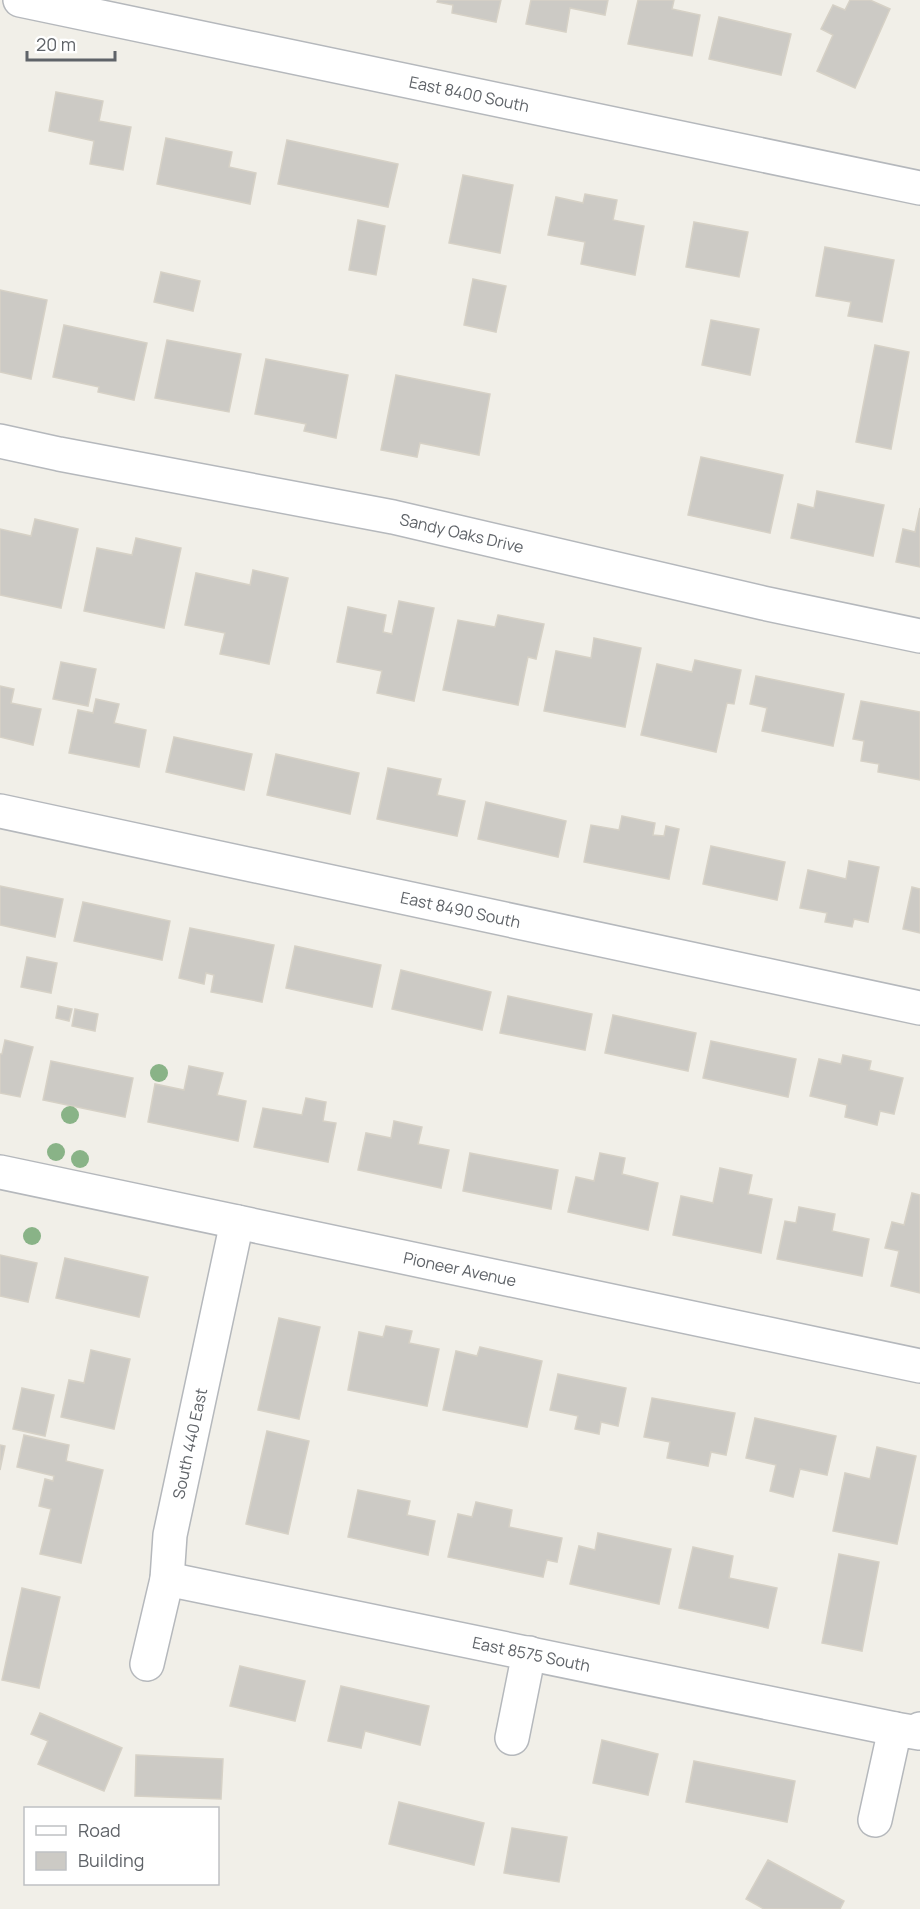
<svg xmlns="http://www.w3.org/2000/svg" width="920" height="1909" font-family="Manrope,sans-serif">
<style>
.building{fill:#cccac5;stroke:#d6d1c6;stroke-width:1.5}
.lines{fill:none;stroke-linecap:round;stroke-linejoin:round}
.street-casing{stroke:#b5b8bc;stroke-width:36}
.street{stroke:#fff;stroke-width:33}
.tree{fill:#89b387}
.labels{text-anchor:middle;stroke-width:4.5;stroke-linejoin:round;paint-order:stroke}
.street-label{font-size:16px;fill:#5f6368;stroke:#fff}
</style>
<rect width="100%" height="100%" fill="#f1efe8"/>
<path class="building" d="M438,0H501L496,22L452,13L453,5L437,2Z
M531,0H608L605,15L570,8L566,32L526,24Z
M638,0H674L672,9L700,15L692,56L628,44Z
M850,0H870L890,9L855,88L817,71L833,35L821,29L833,5L845,10Z
M719,17L791,34L781,75L709,59Z
M56,92L103,101L99,121L131,127L123,170L90,164L94,141L49,131Z
M166,138L232,152L229,167L256,173L250,204L157,184Z
M287,140L398,164L388,207L278,184Z
M463,175L513,185L500,253L449,243Z
M585,194L617,200L613,220L644,226L635,275L581,264L585,242L548,235L556,197L583,203Z
M358,220L385,226L376,275L349,270Z
M694,222L748,232L739,277L686,267Z
M825,247L894,260L882,322L848,316L851,302L816,296Z
M161,272L200,281L193,311L154,302Z
M473,279L506,286L496,332L464,325Z
M0,290L47,300L31,379L0,372Z
M711,320L759,329L750,375L702,365Z
M64,325L147,343L134,400L98,392L99,387L53,377Z
M167,340L241,354L229,412L155,398Z
M875,345L909,352L891,449L856,442Z
M266,359L348,375L336,438L304,431L306,424L255,414Z
M396,375L490,394L479,455L420,443L417,457L381,450Z
M701,457L783,475L770,533L688,515Z
M817,491L884,505L873,556L791,538L798,504L814,508Z
M920,508V567L896,562L903,529L915,532Z
M35,519L78,529L61,608L0,595V529L31,536Z
M136,538L181,548L164,628L84,611L97,548L132,555Z
M253,570L288,578L269,664L220,654L225,633L185,625L196,573L250,585Z
M399,601L434,608L414,701L377,693L382,671L337,662L348,607L386,615L383,632L392,634Z
M498,615L544,624L536,659L528,657L518,705L443,690L458,620L495,627Z
M594,638L641,648L625,727L544,711L556,651L591,658Z
M695,660L741,670L734,704L727,703L716,752L641,735L657,664L692,672Z
M61,662L96,669L88,706L53,699Z
M756,676L844,694L833,746L762,731L767,708L750,704Z
M0,686L14,689L11,703L41,709L33,745L0,737Z
M96,699L119,704L114,723L146,730L139,767L69,753L78,710L93,713Z
M861,701L920,712V780L878,772L879,764L861,761L864,741L853,739Z
M174,737L252,754L244,790L166,772Z
M276,754L359,773L350,814L267,795Z
M388,768L441,779L437,795L465,801L457,836L377,819Z
M486,802L566,821L558,857L478,839Z
M622,816L655,823L653,835L664,836L666,826L679,829L669,879L584,862L591,825L619,830Z
M711,846L785,862L777,900L703,884Z
M849,861L879,867L868,922L854,919L852,927L825,922L827,913L800,908L808,870L846,879Z
M0,886L63,899L55,937L0,925Z
M912,887L920,889V933L903,929Z
M83,902L170,921L162,960L74,941Z
M190,928L274,945L262,1002L211,992L214,975L206,973L204,984L179,978Z
M295,946L381,965L372,1007L286,988Z
M27,957L57,963L51,993L21,987Z
M401,970L491,992L482,1030L392,1009Z
M508,996L592,1014L585,1050L500,1033Z
M58,1006L72,1009L69,1021L56,1018Z
M75,1009L98,1014L95,1031L72,1026Z
M613,1015L696,1033L688,1071L605,1053Z
M5,1040L33,1047L20,1097L0,1093V1054H2Z
M711,1041L796,1059L788,1097L703,1078Z
M843,1055L871,1061L869,1070L903,1078L894,1114L880,1111L877,1125L845,1117L847,1105L810,1096L819,1059L841,1064Z
M51,1061L133,1078L125,1117L43,1100Z
M189,1066L223,1073L217,1095L246,1101L238,1141L148,1122L155,1084L184,1090Z
M306,1098L326,1102L323,1121L336,1123L328,1162L254,1147L263,1108L302,1115Z
M394,1121L422,1127L418,1144L449,1150L441,1188L358,1170L366,1133L391,1138Z
M470,1153L558,1170L551,1209L463,1191Z
M600,1153L625,1158L622,1174L658,1183L648,1230L568,1212L576,1177L594,1181Z
M720,1168L752,1175L748,1194L772,1199L761,1253L673,1235L681,1196L713,1203Z
M912,1193L920,1195V1293L891,1286L899,1251L885,1248L892,1222L904,1225Z
M799,1207L835,1214L832,1231L869,1239L862,1276L777,1259L785,1221L796,1223Z
M0,1255L37,1263L28,1302L0,1296Z
M65,1258L148,1277L139,1317L56,1298Z
M279,1318L320,1327L299,1419L258,1410Z
M386,1326L412,1331L409,1343L439,1349L427,1406L348,1390L359,1332L383,1337Z
M480,1347L542,1361L527,1427L443,1410L456,1351L477,1356Z
M91,1350L130,1359L114,1429L61,1417L69,1380L84,1383Z
M558,1374L626,1388L618,1426L601,1422L599,1434L575,1429L578,1416L550,1410Z
M22,1388L54,1395L45,1436L13,1429Z
M652,1398L735,1413L726,1455L711,1452L708,1466L667,1458L670,1442L644,1437Z
M755,1418L836,1436L827,1475L800,1469L793,1497L770,1491L776,1465L746,1458Z
M267,1431L309,1441L288,1534L246,1524Z
M24,1435L69,1445L66,1461L103,1470L81,1563L40,1554L51,1509L39,1506L45,1479L53,1481L54,1476L17,1467Z
M0,1445L5,1446L0,1470Z
M877,1447L916,1456L897,1544L833,1531L845,1473L870,1479Z
M358,1490L410,1501L407,1515L435,1521L428,1555L348,1537Z
M476,1502L512,1510L509,1527L562,1538L557,1562L547,1560L543,1577L448,1557L458,1514L472,1517Z
M598,1533L671,1549L659,1604L570,1584L579,1546L595,1550Z
M693,1547L733,1556L729,1578L777,1588L768,1628L679,1608Z
M839,1554L879,1562L862,1651L822,1643Z
M22,1588L60,1597L39,1688L2,1680Z
M240,1666L305,1681L295,1721L230,1706Z
M341,1686L429,1706L420,1745L365,1731L361,1748L328,1741Z
M40,1713L122,1748L104,1791L38,1764L48,1741L31,1734Z
M602,1740L658,1754L648,1795L593,1783Z
M136,1755L223,1759L221,1799L135,1796Z
M694,1761L795,1781L787,1822L686,1802Z
M399,1802L484,1823L474,1865L389,1844Z
M512,1828L567,1837L559,1882L504,1873Z
M768,1860L844,1901L840,1909H764L746,1899Z"/>
<g class="lines">
<g class="street-casing">
<g id="street">
<path id="s1" d="M20,0L920,188"/>
<path id="s2" d="M0,441L59,454L393,517L763,603L920,636"/>
<path id="s3" d="M0,811L920,1008"/>
<path id="s4" d="M0,1172L920,1366"/>
<path id="s5" d="M167,1579L895,1729"/>
<path id="s6" d="M147,1664L167,1579L170,1535L237,1222"/>
<path d="M512,1738L529,1653"/>
<path d="M875,1820L895,1729L919,1733L920,1729"/>
</g>
</g>
<use href="#street" class="street"/>
</g>
<g class="tree">
<circle cx="159" cy="1073" r="9"/>
<circle cx="70" cy="1115" r="9"/>
<circle cx="56" cy="1152" r="9"/>
<circle cx="80" cy="1159" r="9"/>
<circle cx="32" cy="1236" r="9"/>
</g>
<g class="labels">
<g class="street-label">
<text dy="6" stroke="none"><textPath href="#s1" startOffset="459">East 8400 South</textPath></text>
<text dy="6" stroke="none"><textPath href="#s2" startOffset="471">Sandy Oaks Drive</textPath></text>
<text dy="6" stroke="none"><textPath href="#s3" startOffset="471">East 8490 South</textPath></text>
<text dy="6" stroke="none"><textPath href="#s4" startOffset="470">Pioneer Avenue</textPath></text>
<text dy="6" stroke="none"><textPath href="#s6" startOffset="225">South 440 East</textPath></text>
<text dy="6" stroke="none"><textPath href="#s5" startOffset="372">East 8575 South</textPath></text>
</g>
</g>
<rect x="24" y="1807" width="195" height="78" fill="#ffffff" stroke="#bfc1c3" stroke-width="1.5"/>
<rect x="36" y="1826" width="30" height="9" fill="#ffffff" stroke="#bfc1c3" stroke-width="1.5"/>
<text x="78" y="1837" font-size="18" fill="#5f6368">Road</text>
<rect x="36" y="1852" width="30" height="18" fill="#cccac5" stroke="#bfc1c3" stroke-width="1.5"/>
<text x="78" y="1867" font-size="18" fill="#5f6368">Building</text>
<path d="M27 51v9h88v-9" fill="none" stroke="#5f6368" stroke-width="3"/>
<text x="36" y="51" font-size="18" fill="#5f6368" stroke="#ffffff" stroke-width="4.5" paint-order="stroke">20 m</text>
</svg>
